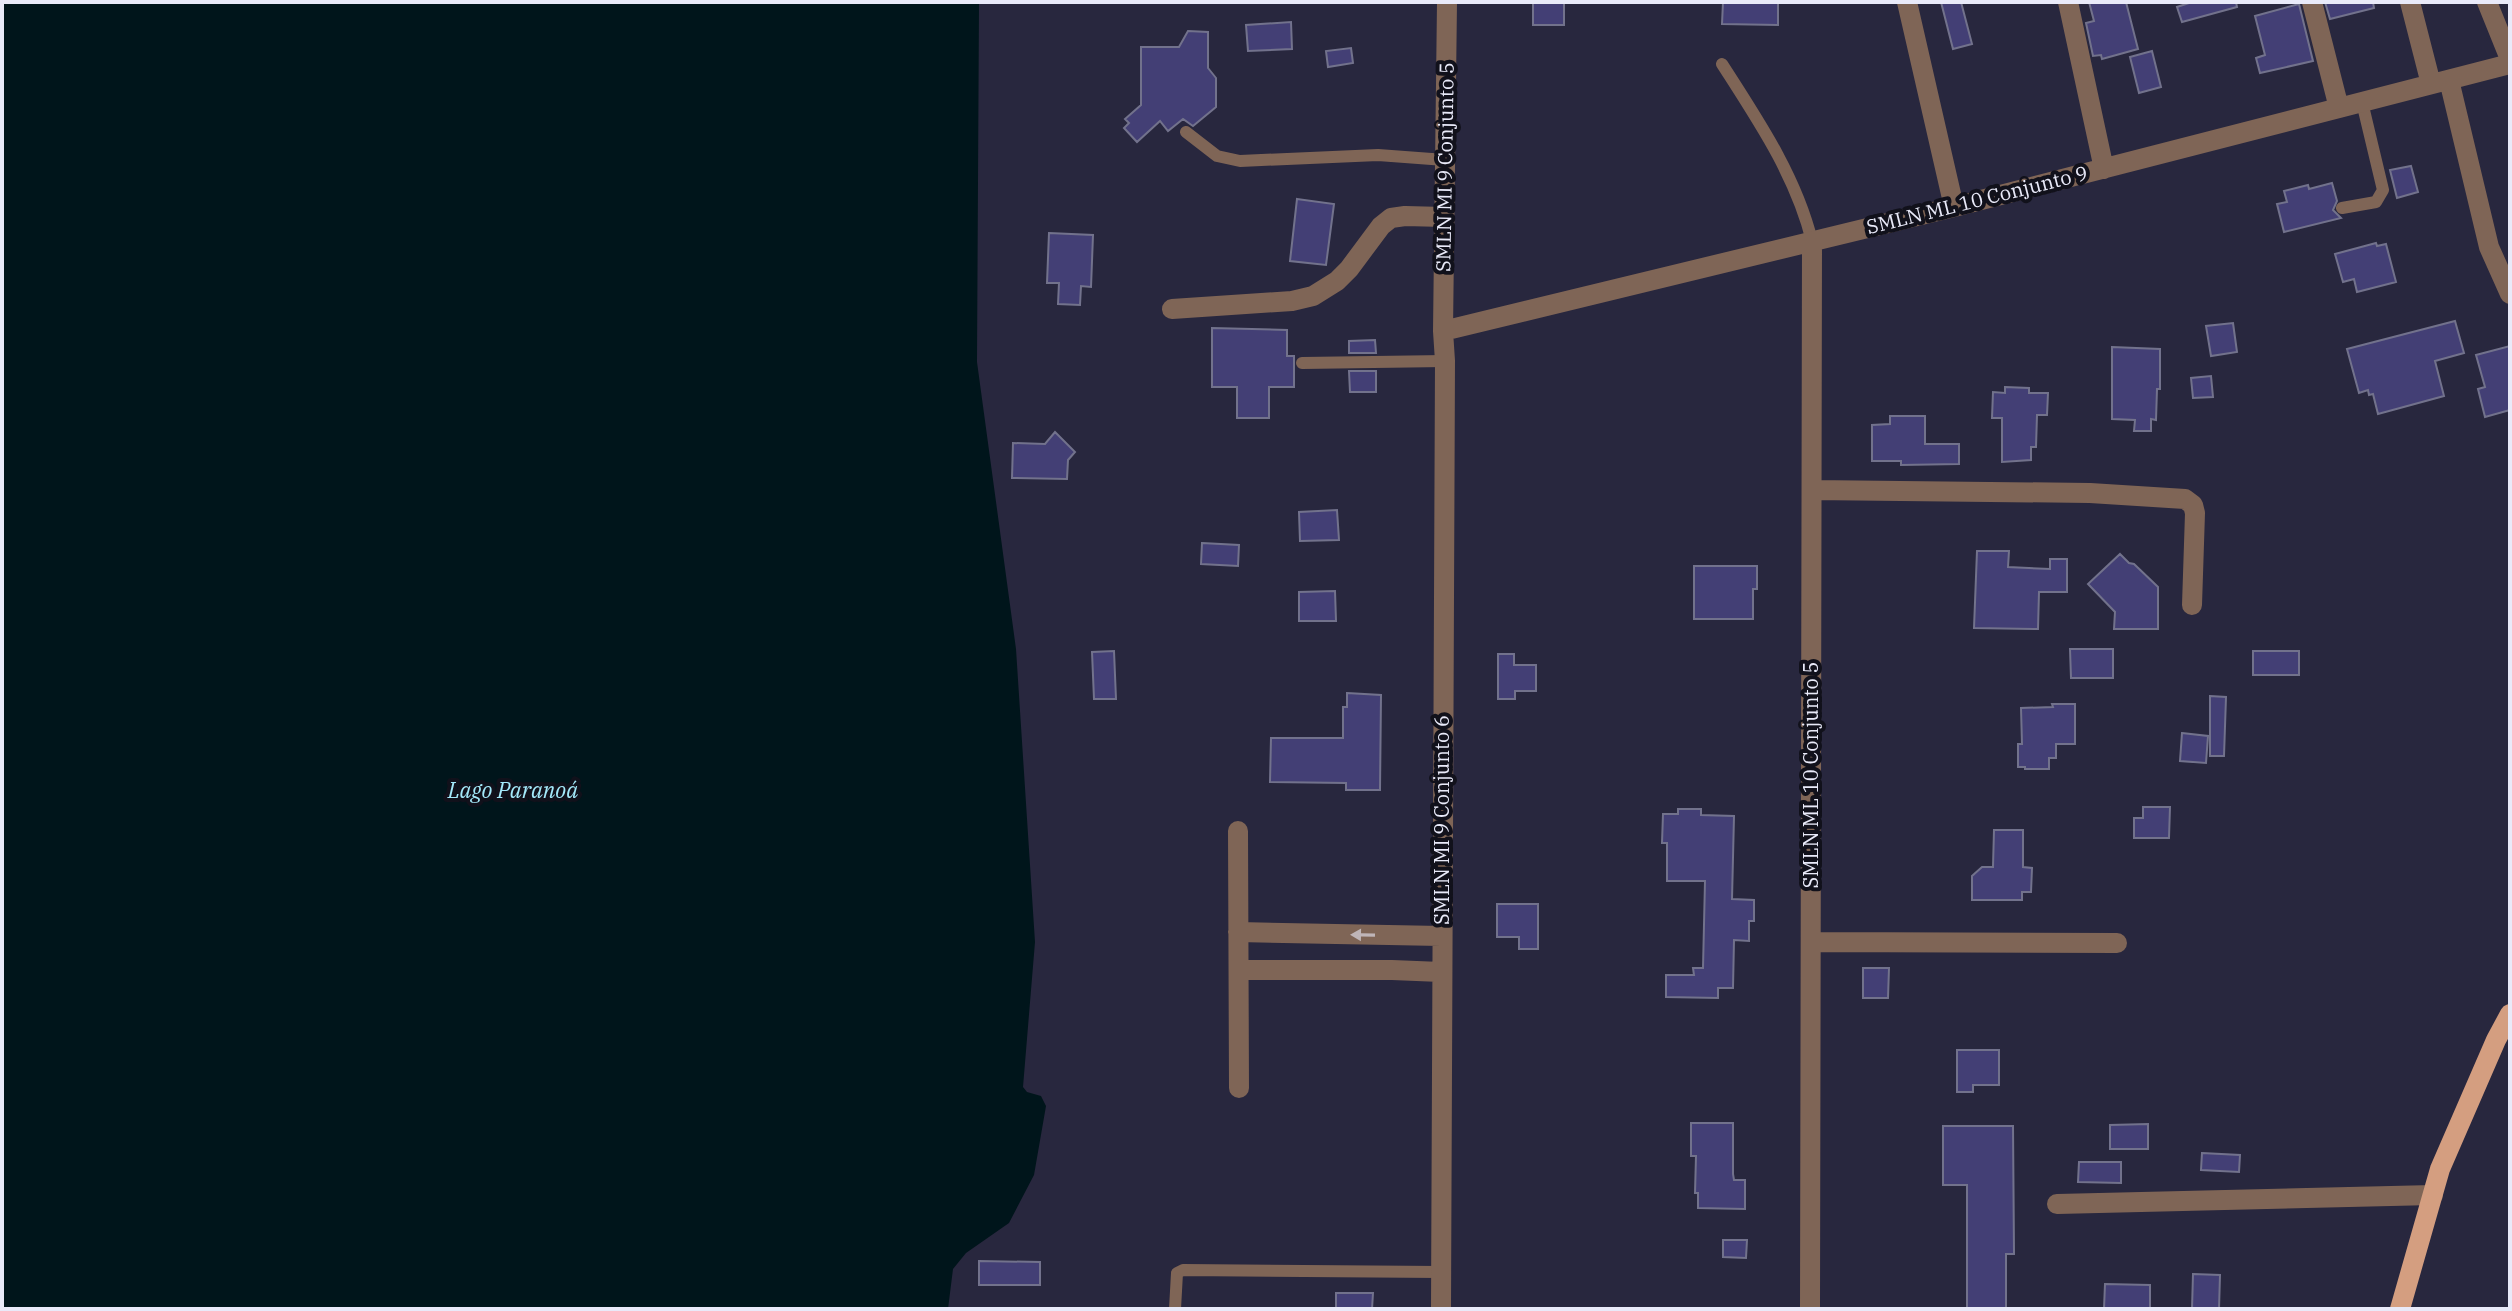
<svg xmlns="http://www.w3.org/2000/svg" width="2512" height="1311" font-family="'IBM Plex Serif',serif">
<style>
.water{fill:#00151b}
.building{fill:#433f75;stroke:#72728c;stroke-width:2}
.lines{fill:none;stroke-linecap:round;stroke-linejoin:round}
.lane{stroke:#7f6556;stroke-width:12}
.street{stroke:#7f6556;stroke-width:20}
.primary{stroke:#d49e80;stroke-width:20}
.oneway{fill:#bfb5b8}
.labels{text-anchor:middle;stroke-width:8;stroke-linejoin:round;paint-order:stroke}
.street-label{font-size:20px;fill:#e9eaf9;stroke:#11111b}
.water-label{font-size:22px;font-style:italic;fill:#a4e9fa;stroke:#11111b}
</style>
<rect width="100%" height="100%" fill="#28273e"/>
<path class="water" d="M2,2H979L977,362L1016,649L1035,942L1023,1087L1027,1092L1041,1096L1046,1106L1034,1175L1009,1223L966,1253L953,1269L948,1309H2Z"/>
<path class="building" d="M1533,2H1564V25H1533Z
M1723,2H1778V25L1722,24Z
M1941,2H1961L1972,44L1953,49Z
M2089,2H2126L2138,49L2102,59L2101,55L2093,56L2086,23L2094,21Z
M2192,2H2236L2237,7L2182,22L2177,7Z
M2325,2H2373L2374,8L2330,19Z
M2299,4L2313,61L2260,73L2256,58L2265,55L2255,16Z
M1291,22L1292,49L1248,51L1246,25Z
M1188,31L1208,32V68L1216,78V107L1193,126L1183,119L1168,131L1160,121L1137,142L1124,128L1129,123L1125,119L1141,105V47H1179Z
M1351,48L1353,63L1328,67L1326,51Z
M2152,51L2161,87L2139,93L2130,57Z
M2411,166L2418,192L2397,198L2390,170Z
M2332,183L2337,201L2333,210L2341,218L2284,232L2277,204L2287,202L2284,191L2308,185L2309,189Z
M1297,199L1334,204L1326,265L1290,261Z
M1049,233L1093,235L1091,287L1081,286L1080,305L1058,304L1059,283H1047Z
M2376,243L2377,246L2386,244L2396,282L2357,292L2354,279L2343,282L2335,254Z
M2455,321L2464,353L2435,361L2444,396L2378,414L2373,394L2369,395L2368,390L2359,393L2347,349Z
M2233,323L2237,352L2211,356L2206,326Z
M1212,328L1287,330V356H1294V387H1269V418H1237V387H1212Z
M1375,340L1376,353H1349V341Z
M2510,346V410L2485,417L2478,389L2485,387L2476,355Z
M2112,347L2160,349V389H2157L2156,420L2151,419V431H2134L2135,420L2112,419Z
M1349,371H1376V392H1350Z
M2211,376L2213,397L2193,398L2191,378Z
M2005,387L2029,388V393H2048L2047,415H2037L2036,447H2031V460L2002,462V418H1992L1993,392L2005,393Z
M1890,416H1925V444H1959V464L1901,465V461H1872V425L1890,424Z
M1055,432L1075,452L1068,460L1067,479L1012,478L1013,443L1045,444Z
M1337,510L1339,540L1300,541L1299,512Z
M1202,543L1239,545L1238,566L1201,564Z
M1977,551H2009L2008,567L2050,569V559H2067V592H2039L2038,629L1974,628Z
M2120,554L2129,563L2134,564L2158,587V629H2114L2115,612L2088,584Z
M1694,566H1757V589H1753V619H1694Z
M1335,591L1336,621H1299V592Z
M2070,649H2113V678H2071Z
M1114,651L1116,699H1094L1092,652Z
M2253,651H2299V675H2253Z
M1498,654H1514V665H1536V691H1515V699H1498Z
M1347,693L1381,695L1380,790H1346V783L1270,782L1271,738H1343V707H1347Z
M2210,696L2226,697L2224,756H2210Z
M2052,704H2075V744H2056V758H2049V769H2025V767H2018V744H2022L2021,708L2053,707Z
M2182,733L2208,736L2206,763L2180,761Z
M2143,807H2170L2169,838H2134V818H2143Z
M1678,809H1701V815L1734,816L1732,899L1754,900V921H1749V941L1734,940L1733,988H1718V998L1666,997V975H1694L1693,968H1703L1705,881H1667V843H1662L1663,814H1678Z
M1994,830H2023V867L2032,868L2031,892H2022V900H1972V876L1982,867H1993Z
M1497,904H1538V949H1519V937H1497Z
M1863,968H1889L1888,998H1863Z
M1957,1050H1999V1085H1973V1092H1957Z
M1691,1123H1733V1174L1734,1180H1745V1209L1698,1208V1193H1695L1696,1156H1691Z
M2148,1124V1149H2110V1125Z
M1943,1126H2013L2014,1254H2006V1309H1967V1185H1943Z
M2202,1153L2240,1155L2239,1172L2201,1170Z
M2079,1162H2121V1183L2078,1182Z
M1723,1240H1747L1746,1258L1723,1257Z
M979,1261L1040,1262V1285H979Z
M2193,1274L2220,1275L2219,1309H2192Z
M2105,1284L2150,1285V1309H2104Z
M1336,1293H1373L1372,1309H1336Z"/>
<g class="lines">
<path class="lane" d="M1722,64C1758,120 1796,176 1812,241
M1186,132L1217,156L1240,161L1378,155L1445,160
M2342,208L2376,202L2383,190L2362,102
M1302,363L1445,361
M1175,1309L1177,1273L1183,1270L1441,1272"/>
<path class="street" d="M1907,2L1954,207
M2068,2L2104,169
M2312,2L2339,108
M2410,2L2431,84
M2487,2L2510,59
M2449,80L2489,247L2510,294
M1172,309L1292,301L1313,296L1337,281L1349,269L1381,226L1391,218L1405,216L1444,217
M1443,331L1954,207L2510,64
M1812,490L2090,493L2185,499L2193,505L2195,513L2192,605
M1238,831L1239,1088
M1238,932L1441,936
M1811,942L2117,943
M1239,970H1392L1441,972
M2057,1204L2433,1195
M1441,1309L1445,361L1443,331L1447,2
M1810,1309L1812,241"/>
<path class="primary" d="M2400,1309L2440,1169L2496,1040L2510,1014"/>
</g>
<defs><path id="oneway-solid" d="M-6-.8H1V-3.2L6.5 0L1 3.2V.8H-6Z" transform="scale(2)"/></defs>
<use class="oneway" href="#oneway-solid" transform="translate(1363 935) rotate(-179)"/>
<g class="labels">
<g class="street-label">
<text transform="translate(1445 167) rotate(-89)" y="7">SMLN MI 9 Conjunto 5</text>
<text transform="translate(1977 200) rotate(-14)" y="7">SMLN ML 10 Conjunto 9</text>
<text transform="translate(1811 775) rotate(-90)" y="7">SMLN ML 10 Conjunto 5</text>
<text transform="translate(1442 820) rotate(-90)" y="7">SMLN MI 9 Conjunto 6</text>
</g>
<g class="water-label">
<text x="513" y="798">Lago Paranoá</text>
</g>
</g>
<rect width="2512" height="1311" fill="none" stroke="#e9eaf9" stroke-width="8"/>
</svg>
